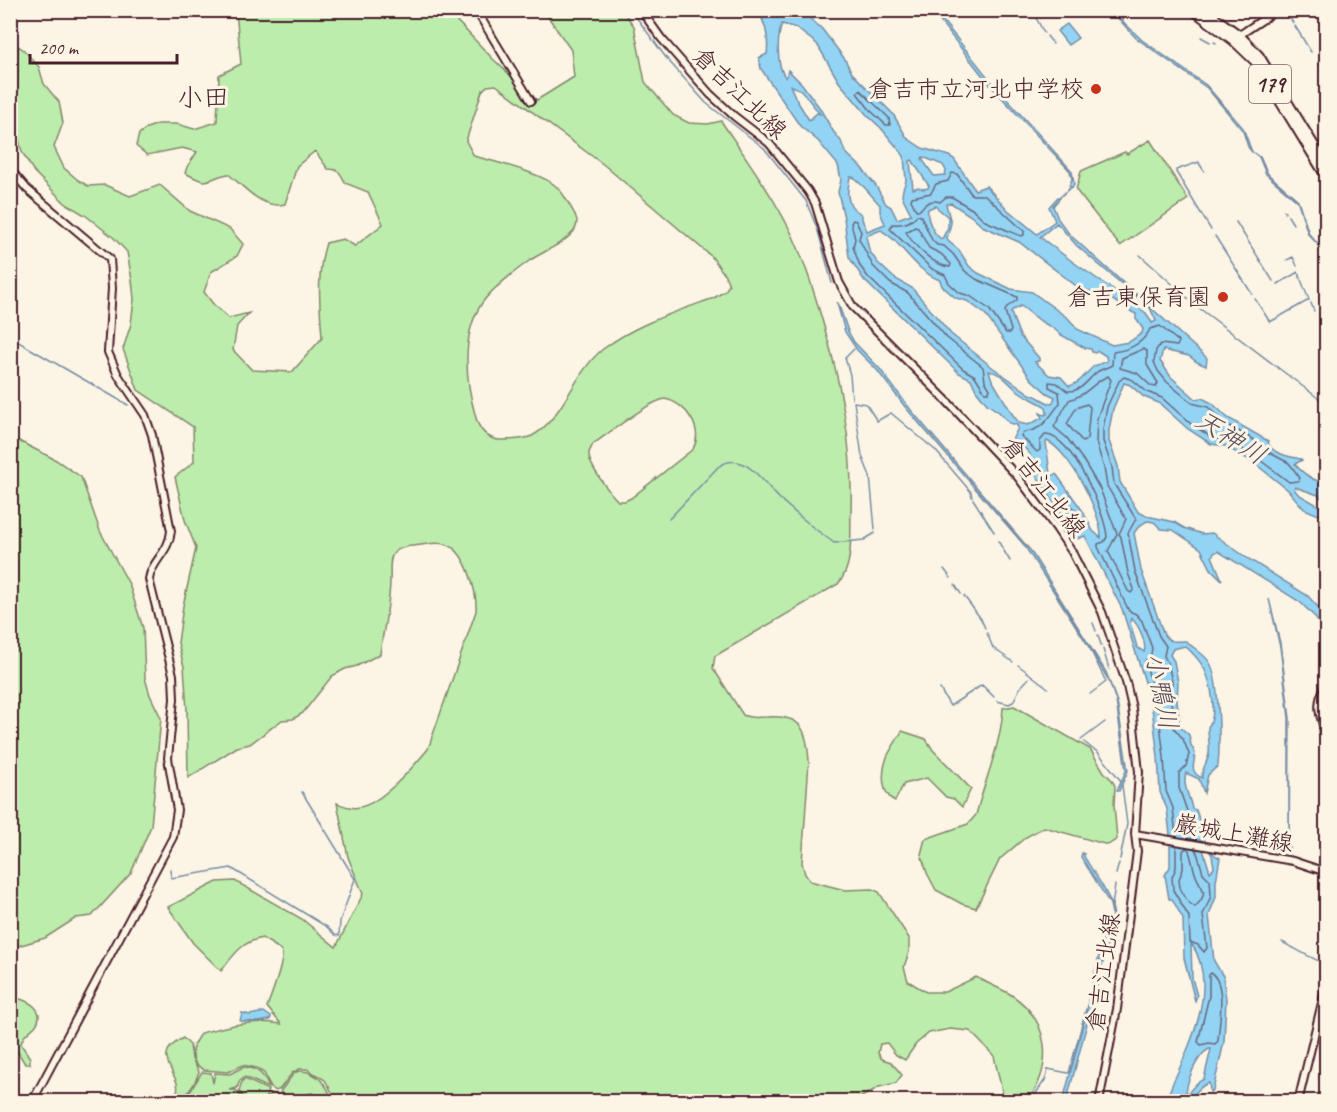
<svg xmlns="http://www.w3.org/2000/svg" width="1337" height="1112" font-family="Caveat,'Klee One',sans-serif">
<style>
.green{fill:#bcedac;stroke:#83866c;stroke-width:1.5;fill-rule:evenodd}
.water{fill:#93d4f4;stroke:#768ca4;stroke-width:1.5;fill-rule:evenodd}
.lines{fill:none;stroke-linecap:round;stroke-linejoin:round}
.shore{stroke:#67677b;stroke-width:1.5}
.stream{stroke:#768ca4;stroke-width:1.5}
.secondary-casing{stroke:#4a1f2b;stroke-width:10}
.highway-casing{stroke:#4a1f2b;stroke-width:12}
.secondary{stroke:#fcf5e5;stroke-width:6}
.highway{stroke:#fcf5e5;stroke-width:8}
.poi-dot{fill:#c8321e;stroke:#fcf5e5;stroke-width:2}
.labels{text-anchor:middle;stroke-width:6;stroke-linejoin:round;paint-order:stroke}
.shield{fill:#fcf5e5;stroke:#7f5f63;stroke-width:1.5}
.shield-label{font-size:22px;font-weight:bold;fill:#4a1f2b}
.poi-label{font-size:24px;fill:#4a1f2b;stroke:#fcf5e5;text-anchor:end}
.street-label{font-size:24px;fill:#4a1f2b;stroke:#fcf5e5}
.neighbourhood-label{font-size:26px;fill:#4a1f2b;stroke:#fcf5e5}
.water-label{font-size:26px;font-style:italic;fill:#5c4c5d;stroke:#fcf5e5}
</style>
<rect width="100%" height="100%" fill="#fcf5e5"/>
<filter id="ink" filterUnits="userSpaceOnUse"><feTurbulence type="fractalNoise" baseFrequency=".0167" numOctaves="2"/><feDisplacementMap in="SourceGraphic" scale="12" xChannelSelector="R" yChannelSelector="G"/><feConvolveMatrix kernelMatrix="1 2 1 2 8 2 1 2 1" color-interpolation-filters="sRGB"/></filter>
<g filter="url(#ink)">
<path class="green" d="M236,11H457L455,19L494,60L537,100L574,77L571,50L544,11H623L634,26L645,82L673,115L689,123L708,124L721,121C746,158 772,194 792,234C804,260 813,288 821,316C841,383 853,443 851,514C850,537 854,565 838,584L715,656L713,668L743,715C751,719 758,717 767,717C802,714 807,730 809,761L802,863L805,874L810,881L845,890L872,889L879,892L909,938V952L904,967L908,981L926,992H945L976,977C987,983 999,988 1010,994C1050,1019 1054,1065 1028,1101H998L1002,1091L994,1056L970,1031L950,1029L929,1033L916,1044L905,1060L896,1055L887,1043L880,1044L878,1053L882,1059L891,1062L902,1075L896,1083L879,1087L853,1102L346,1101L334,1096L325,1080L307,1069H299L292,1073L280,1089L276,1091L271,1088L264,1073L256,1068L243,1065L228,1072L204,1070L196,1065C190,1053 192,1044 201,1033C227,1026 254,1019 281,1024L267,1007C271,996 284,963 282,953C280,947 267,942 262,938C241,942 234,955 221,971L193,943L168,907L217,882L235,881L302,919L336,947L363,894L348,857L337,803C345,806 352,809 360,807C382,803 414,766 428,749L476,611C477,592 467,553 448,545C440,541 429,544 421,545C412,546 400,546 394,553C388,559 391,572 390,580C390,605 383,630 380,654L357,666L345,669L332,676L303,713L293,719L282,720L250,744L237,747L188,778L187,710L184,667L178,643L183,606L196,548L185,520L175,477L194,462L193,427L138,390L123,349L131,324L134,299L132,280L127,252L114,238L85,215L66,204L34,172L22,152L15,126L18,75V46L24,50L39,67L44,84L59,102L63,123L54,147L64,168L78,180L88,186L105,185L130,196L160,185L190,211L230,229L243,244L237,256L211,272L204,292L214,305L229,318L249,313L237,326L233,350L252,370L292,372L322,338C320,306 316,275 326,243L343,239L355,246L383,224L368,192L345,183C341,173 339,169 328,169L315,151L297,166L285,204C262,210 245,187 228,174C219,175 211,181 204,181C198,180 191,176 185,173L187,167L197,152L182,148L147,155L136,146L139,134L147,128L158,124H177L194,129L217,122L219,75L241,64ZM496,85L604,165L712,257L725,275L729,285L725,291L714,298C675,312 636,324 603,349C575,371 562,420 532,436C523,440 511,440 501,440C487,440 479,429 476,418C466,383 460,336 482,303C491,290 515,271 529,261C542,252 564,244 574,231C579,223 577,218 573,211C568,203 564,194 558,188C544,173 494,162 474,156L466,141L482,91L487,86ZM665,399C686,403 704,429 693,449L631,498L625,501H618C610,493 587,464 589,453C589,451 592,447 593,444C610,433 647,402 665,399Z
M1150,140L1188,199L1120,246L1076,190L1081,171L1125,152L1127,154Z
M11,437L56,460L81,477L100,531L129,584L143,628L145,678L150,695L161,718L151,826L131,873L92,916L76,918L45,938L11,948Z
M1014,706L1090,749L1104,772L1112,780L1115,786L1114,805L1117,839L1108,845L1044,827L1026,837L1000,859L976,908L962,904L936,890L927,873L921,854L925,839L968,824L976,815C985,779 1001,745 1003,708Z
M902,731L926,739L933,750L971,789L962,807L954,799L946,797L927,778L904,784L895,801C880,794 882,771 887,757C891,748 898,739 902,731Z
M10,983L17,998C29,1001 46,1010 36,1025C30,1032 23,1034 21,1044L30,1058V1064H25L18,1052L11,1049Z
M183,1038L190,1045L192,1059L199,1072L194,1084L182,1101H173C176,1095 179,1090 177,1083C170,1064 155,1053 183,1038Z
M243,1067C258,1068 264,1074 269,1088L245,1077L240,1080L237,1088L229,1090H236L244,1101H184L202,1072L211,1073L213,1083L215,1073L230,1074Z
M299,1071C315,1070 330,1086 331,1101H326L312,1093C299,1095 293,1102 280,1092L294,1073Z
M245,1079L268,1090L266,1097L260,1101H246L239,1091L242,1081Z
M272,1093L293,1100L311,1095L324,1101H263Z"/>
<path class="water" d="M758,11H802L822,29L844,58L852,73L893,114L907,138L922,148L949,156L954,159L975,190L986,186L1008,210L1037,234L1055,221L1049,207L1058,197L1060,198L1053,206L1058,219L1070,235L1207,358L1206,366L1197,362L1189,356L1163,350L1160,361L1171,377L1196,399L1202,398L1212,403L1228,418L1268,441C1269,453 1290,457 1301,459L1302,460L1295,464C1302,473 1315,482 1326,483V502L1318,495L1295,487L1294,489L1298,494L1326,510V513H1323L1326,518L1304,509L1288,490L1253,462L1225,446L1211,444L1188,429L1159,403L1144,397L1130,385L1124,383L1113,409L1109,430V441L1118,466L1120,482L1138,512L1147,516L1174,522L1184,528L1202,534L1212,533L1247,558L1308,596L1326,616V634L1314,616L1300,602L1218,551L1214,553L1212,556L1222,580L1211,569L1201,549L1173,530L1161,529L1154,522L1147,521L1139,526L1134,533L1141,570L1164,635C1172,645 1177,640 1186,641C1194,649 1205,654 1210,663C1220,682 1220,744 1218,766L1208,775L1204,793L1199,779L1186,773C1182,786 1190,796 1192,809L1196,810C1203,827 1201,849 1220,858L1216,881V897L1209,915L1214,961L1223,976L1226,999L1224,1042L1213,1090L1210,1092L1209,1083C1202,1085 1193,1093 1192,1101H1165C1169,1094 1172,1084 1176,1076C1194,1037 1218,983 1191,943L1192,978L1197,996L1195,1001L1184,958L1183,919L1172,899H1169L1165,875L1170,867V835L1167,809L1160,792L1158,757L1152,708L1145,682L1122,609L1085,536L1077,539L1033,470L1030,454L1021,444L1017,447L1012,440L1018,428L1017,425L1009,423L999,412L987,404L976,390L971,379L959,373L864,280L849,257L844,218L838,192L841,180L838,165L818,141L800,126L761,69L759,58L767,54C769,38 766,24 758,11ZM782,24L796,28L817,44L839,82L867,115L881,128L900,151L904,156L906,181L903,189L902,196L911,214L897,219L891,207L886,204L876,186L860,166L845,152L841,141L833,131L819,107L802,84L788,70L786,78C776,67 777,37 782,24ZM790,85L801,90L820,114L817,113L809,120L796,99ZM923,157L943,165L946,171L945,175L934,176L922,159ZM912,160L929,186L928,188L923,189L918,187L913,189L910,161ZM850,177H853L865,188L880,205V212L885,224L867,231L862,219V215C860,213 857,211 854,209C845,201 848,187 850,177ZM951,203L971,216L982,226L1019,242L1079,288L1108,297L1132,312L1136,314V319L1143,329L1142,333L1129,342L1112,345L1077,329L1069,319L1032,292L1011,289L978,273L969,266L959,250L948,241L947,238L951,223L946,204ZM935,206L948,217V227L942,239C934,236 926,218 928,209ZM1057,223L1077,246L1150,308L1156,321L1152,323L1146,313L1073,262L1040,237ZM881,230C886,234 892,237 896,242C909,256 922,274 940,280L942,286L956,298L967,301L985,314L1031,379L1047,393L1055,397L1052,404C1043,402 1039,396 1030,394L992,367L951,334L912,288L894,278L877,262L869,250L866,236ZM1021,306L1042,322L1053,328L1061,335L1085,348L1091,349L1092,352L1095,353L1098,351L1106,356L1107,361C1103,363 1096,365 1093,367C1085,374 1080,384 1069,386L1061,377L1049,375L1035,362L1039,361V358L1020,336L1011,313V311ZM989,371C1002,373 1007,382 1017,390C1026,397 1037,401 1046,407L1047,414L1044,415L1040,413L1042,418L1028,425L1019,423L1013,415L992,380ZM1047,441C1069,451 1102,513 1101,538L1093,531L1082,510L1057,475L1055,474L1052,476L1050,474L1046,442ZM1131,618C1139,625 1147,643 1144,652L1137,647L1130,623ZM1185,646C1192,652 1199,660 1204,668C1211,682 1218,715 1208,727C1208,736 1210,745 1209,754C1207,763 1201,770 1202,778C1188,771 1195,764 1195,753L1191,745L1189,735L1180,727L1177,701L1178,682L1174,661L1170,655L1173,649ZM1200,840H1202L1212,855L1214,868L1210,872ZM1209,1049H1211L1204,1079L1197,1083L1186,1095C1186,1082 1197,1055 1209,1049Z
M932,11H935L994,85L1072,171L1074,184L1072,188L1069,186L1072,179L1070,171L989,84Z
M1102,11L1115,14L1142,40L1206,85L1243,128L1252,152L1248,147L1243,131L1207,88L1136,38L1115,15Z
M1067,24L1078,38L1068,45L1057,31Z
M1259,157H1260L1268,174L1298,200L1309,234L1323,250L1308,234L1298,202L1266,174Z
M837,303H838L848,331L854,342L880,369L911,410L1030,550L1106,672L1117,702L1128,771L1119,791L1117,790L1126,771L1116,701L1109,681L1086,642L1024,545L906,408L877,370L857,350L845,332Z
M1269,599L1280,643L1290,718L1289,854V718L1280,647Z
M1082,853L1084,854V856C1098,882 1124,908 1110,936L1069,1092L1066,1101H1063L1112,914L1110,904L1081,857Z
M264,1012L271,1017L270,1020L259,1022L240,1021L242,1013L250,1015Z"/>
<g class="lines">
<path class="shore" d="M860,90L889,118L890,125H886L871,111L857,93Z
M952,173L957,174L972,195H985L1024,231V235L1021,236L985,221L975,211L952,197H946L940,202C931,199 925,203 920,210H916L911,200L912,197L931,193L936,184L948,181Z
M917,215L921,216L932,240L937,245L944,246L953,254L965,271L976,279L1017,297V300L1007,307L1005,311L1011,330L1010,333H1006L989,309L970,296L960,293L949,283L945,275L932,269L890,229L892,224C901,225 911,223 917,215Z
M853,220L856,221L861,232L859,239L873,266L890,283L908,293L947,338L983,367L985,381L990,389L989,392H985L975,376L963,369L868,277L860,266L853,247L855,239L851,223Z
M915,227L918,228L929,248L941,254L951,264L950,267C934,266 914,246 906,232Z
M1143,349L1147,351V365L1158,383L1156,387L1151,386L1137,373L1120,368L1122,358Z
M1108,376L1111,380L1097,418L1096,442L1104,468L1107,486L1126,519L1119,534L1121,537L1128,573L1134,589L1131,593L1128,591L1108,551L1117,534L1100,489L1083,460L1067,438L1054,427L1069,400C1088,395 1093,382 1108,376Z
M1087,404L1090,407L1087,439L1083,442L1067,424L1076,408Z
M1062,498H1065L1077,513L1079,520L1078,523L1074,522L1061,502Z
M1176,836L1173,808L1166,791L1164,757L1158,707L1145,661L1151,654L1152,648L1142,621L1136,614L1129,611L1098,547V544L1104,542L1107,537C1106,515 1071,433 1045,435L1040,441V450L1037,452L1021,436L1024,432C1043,431 1050,416 1060,403L1059,392L1049,387V382L1057,383L1067,391C1082,392 1087,380 1097,372C1101,369 1107,368 1112,365L1113,352C1129,350 1143,344 1150,329L1160,326L1179,342L1177,346L1161,344L1156,350L1154,362L1158,371L1167,382L1192,403L1208,407L1224,423L1256,441L1268,452L1289,463L1300,478L1298,481L1289,482L1256,457L1227,441L1213,438L1191,424L1162,398L1147,392L1133,380L1124,377L1119,381L1107,407L1103,429V441L1112,467L1114,484L1136,519L1128,533L1135,571L1159,636L1166,646L1164,656L1168,663L1172,682L1171,701L1174,728L1183,739L1189,754L1186,766L1179,773V788L1187,811L1193,819L1196,840
M1176,846V868L1172,877L1173,890L1189,917L1190,942L1198,945L1204,952L1207,948L1203,915L1211,896L1210,880L1203,873L1196,849
M1186,848L1189,850C1191,858 1193,866 1195,873C1199,888 1212,890 1195,907L1188,902L1180,888L1179,879L1183,869V851Z
M1211,973C1227,983 1219,1024 1218,1041L1215,1044L1209,1043L1201,1045L1198,1042L1209,996V975Z"/>
<path class="stream" d="M631,10L667,59L706,103L764,148L806,201L818,231L832,283
M1032,10L1044,33
M1287,13L1293,23
M1295,26L1311,52
M1047,36L1053,44
M1201,37L1210,42
M1214,42L1216,43
M1318,62L1322,68
M1326,65V66
M1251,151L1259,157
M1199,162L1176,170V172L1211,230
M1199,163L1204,171
M1059,198L1071,187
M1284,210L1285,213
M1288,216L1293,224
M1236,222L1273,281
M1215,236L1252,294
M1140,255L1199,308L1326,404
M1287,260L1293,257L1297,266
M1255,299L1270,322L1309,300L1298,272L1278,284
M1311,303L1314,311
M1325,322L1326,326
M10,337L128,405
M852,399L850,375L845,358L854,349
M973,499L994,532
M669,519L718,467C743,448 763,482 779,498C788,507 798,515 808,523
M810,525L834,543L864,540L875,533
M875,529L870,476L862,456L854,402L866,404L877,421L891,413L935,450L971,492L972,497
M998,541L1010,561
M944,569L951,578
M955,585L961,594
M964,596L981,619L985,628
M1093,623L1096,631
M987,633L993,648L1013,662
M1098,635L1101,645
M1103,649L1109,669
M1018,665L1048,688
M940,689L950,706L982,685L994,697
M1090,694L1106,682L1092,653
M997,701L1009,704L1013,702L1020,688L1029,678
M1081,740L1105,722
M1084,742L1094,750L1097,751L1121,781
M1120,859L1127,824L1122,785
M170,869L171,878L231,868L327,927L335,935L339,936L340,921L355,879L302,792
M1116,874L1119,863
M1112,906L1115,885
M1282,942C1298,950 1310,958 1326,964
M1088,1001L1108,918
M1069,1073L1086,1009
M1030,1102L1045,1080L1048,1069L1068,1073
M1055,1102L1056,1095"/>
<g class="secondary-casing">
<path id="secondary" d="M476,10L531,101
M641,10L661,38L710,94L734,116L769,143L808,191L815,203L839,282L853,307L945,399L1017,476L1056,528L1072,552L1102,612L1126,682L1132,708L1139,772L1135,834L1137,851L1134,875L1117,1009L1099,1102
M1238,36L1277,10
M10,169L27,189L110,259L112,288L108,352L118,375L145,415L152,435L171,531C169,553 152,560 149,579L173,675L174,699L168,758L177,810L173,837L32,1102
M1326,686C1315,702 1319,716 1326,732
M1135,834L1293,861L1326,872
M1298,1102L1326,986"/>
</g>
<g class="highway-casing">
<path id="highway" d="M1193,10L1233,40L1256,62L1326,176
M1204,10L1239,35L1259,56L1326,165"/>
</g>
<use href="#secondary" class="secondary"/>
<use href="#highway" class="highway"/>
</g>
</g>
<g class="poi-dot">
<circle cx="1096" cy="89" r="6"/>
<circle cx="1223" cy="297" r="6"/>
</g>
<g class="labels">
<rect class="shield" x="1249" y="65" width="42" height="38" rx="4.5"/>
<g class="shield-label">
<text x="1270" y="92">179</text>
</g>
<g class="poi-label">
<text x="1084" y="97">倉吉市立河北中学校</text>
<text x="1211" y="305">倉吉東保育園</text>
</g>
<g class="street-label">
<text transform="translate(740 93) rotate(44)" y="8">倉吉江北線</text>
<text transform="translate(1044 487) rotate(52)" y="8">倉吉江北線</text>
<text transform="translate(1234 833) rotate(10)" y="8">巌城上灘線</text>
<text transform="translate(1103 972) rotate(-82)" y="8">倉吉江北線</text>
</g>
<g class="neighbourhood-label">
<text x="203" y="106">小田</text>
</g>
<g class="water-label">
<text transform="translate(1231 437) rotate(32)" y="9">天神川</text>
<text transform="translate(1162 691) rotate(79)" y="9">小鴨川</text>
</g>
</g>
<rect width="1337" height="1112" fill="none" stroke="#fcf5e5" stroke-width="36"/>
<rect x="18" y="18" width="1301" height="1076" fill="none" stroke="#4a1f2b" stroke-width="2" filter="url(#ink)"/>
<path d="M30 54v9h147v-9" fill="none" stroke="#4a1f2b" stroke-width="3"/>
<text x="39" y="54" font-size="18" fill="#4a1f2b" stroke="#fcf5e5" stroke-width="4.5" paint-order="stroke">200 m</text>
</svg>
